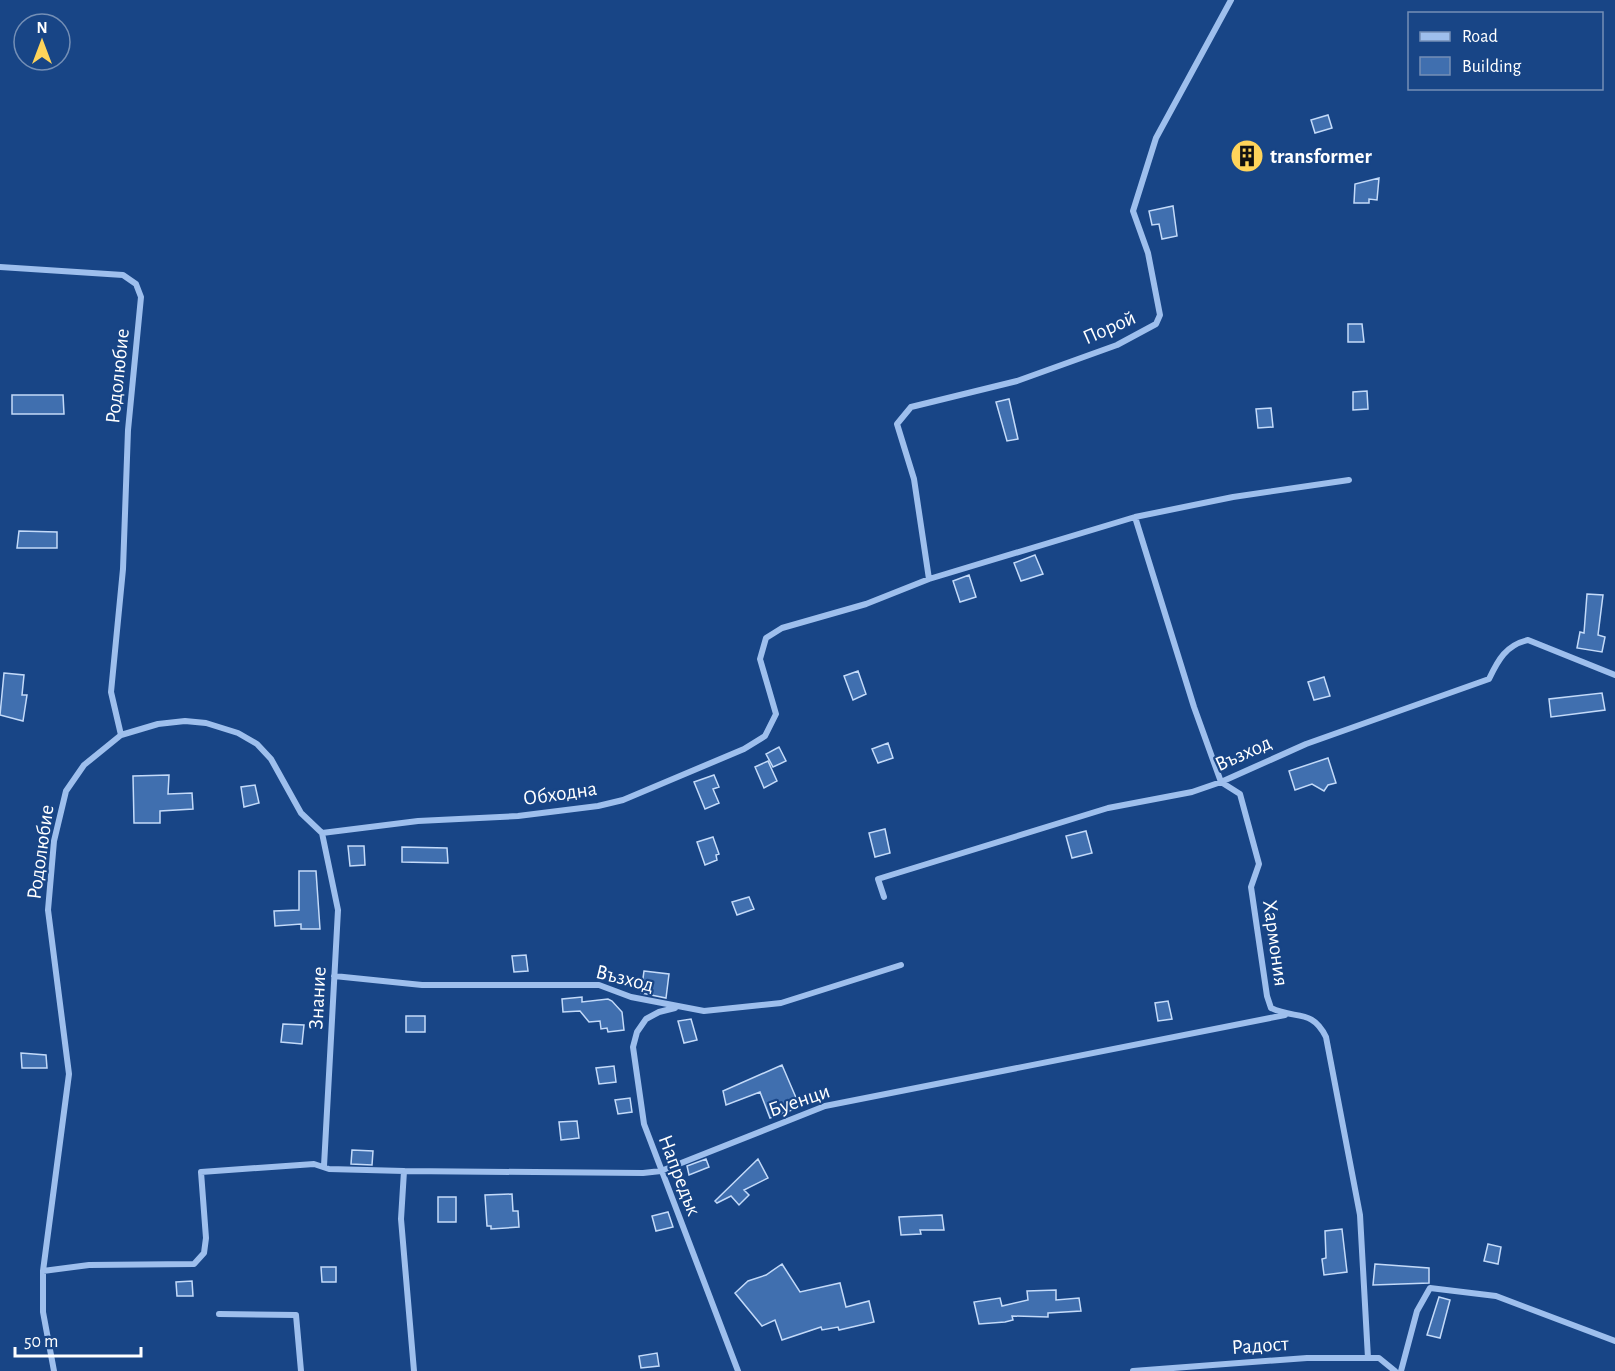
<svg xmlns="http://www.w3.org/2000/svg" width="1615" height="1371" font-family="'Alegreya Sans',sans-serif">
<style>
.building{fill:#406faf;stroke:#c3daf9;stroke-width:1.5}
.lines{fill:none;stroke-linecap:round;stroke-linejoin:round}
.minor{stroke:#9ebfed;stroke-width:6}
.labels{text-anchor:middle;stroke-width:4.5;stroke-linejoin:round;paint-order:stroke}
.poi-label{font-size:21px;font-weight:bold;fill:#fff;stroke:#184586;text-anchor:start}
.street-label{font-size:21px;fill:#fff;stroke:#184586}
</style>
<rect width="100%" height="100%" fill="#184586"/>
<path class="building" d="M1328,115L1332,128L1315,133L1311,120Z
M1379,178L1377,200L1369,199V203H1354L1355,184Z
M1173,206L1177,236L1162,239L1159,224L1152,225L1149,211Z
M1348,324H1362L1364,342H1348Z
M1367,391L1368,409L1353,410V392Z
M12,395H63L64,414H12Z
M1009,399L1018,439L1007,441L996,402Z
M1271,408L1273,427L1258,428L1256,409Z
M19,531L57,532V548H17Z
M1035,555L1043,574L1021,581L1014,563Z
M969,575L976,597L960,602L953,581Z
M1587,594L1603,595L1598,635L1605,637L1602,652L1577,648L1580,632L1584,633Z
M858,671L866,694L853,700L844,676Z
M4,673L24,675L22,695H27L23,721L0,715Z
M1324,677L1330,696L1314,700L1308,682Z
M1602,693L1605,710L1551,717L1549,699Z
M888,743L893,758L878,763L872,749Z
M779,747L786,761L773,767L766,754Z
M1328,758L1336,783L1328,785L1324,791L1312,784L1295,790L1289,771Z
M768,761L777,781L764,788L755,767Z
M169,775L168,794L192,793L193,809L160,811V823H134L133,776Z
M714,775L719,787L713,789L719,803L705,809L694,782Z
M255,785L259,803L244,807L241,787Z
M885,829L890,853L875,857L869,833Z
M1086,831L1092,853L1072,858L1066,836Z
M713,837L719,854L716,855L717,860L705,865L697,842Z
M348,846H364L365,865L350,866Z
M402,847L447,848L448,863L402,862Z
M299,871H316L320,929H301V924L275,926L274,911L299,910Z
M749,897L754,909L737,915L732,902Z
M526,955L528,971L514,972L512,956Z
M644,971L669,974L666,998L641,993Z
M582,997V1002L608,999L612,1001L622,1012L624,1030L608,1032L607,1028L601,1029L600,1021L589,1022L580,1011L563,1012L562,999Z
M1168,1001L1172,1019L1158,1021L1155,1003Z
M406,1016H425V1032H406Z
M691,1019L697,1040L684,1043L678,1021Z
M283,1024L304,1025L302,1044L281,1042Z
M21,1053L46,1055L47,1068H22Z
M782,1065L800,1107L770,1118L760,1092L726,1105L723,1091Z
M614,1066L616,1082L599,1084L596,1068Z
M630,1098L632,1112L618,1114L615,1100Z
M577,1121L579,1138L561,1140L559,1122Z
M352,1150L373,1151L372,1165L351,1164Z
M706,1159L709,1167L689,1175L687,1166Z
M758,1159L768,1178L744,1190L749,1195L739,1205L731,1196L717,1203L715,1201Z
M512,1194L513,1211H518L519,1227L491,1229V1226H487L485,1195Z
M438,1197H456V1222H438Z
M668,1212L673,1227L656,1231L652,1216Z
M942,1215L944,1230H920L921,1234L901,1235L899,1217Z
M1342,1229L1347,1272L1324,1275L1322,1259L1326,1258L1325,1231Z
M1488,1244L1501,1247L1498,1264L1484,1261Z
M782,1264L800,1292L840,1283L846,1307L869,1301L874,1322L839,1330L838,1327L822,1330L821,1327L782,1340L775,1320L762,1326L735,1293L748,1281L766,1275Z
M1375,1264L1429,1268V1283L1373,1285Z
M321,1267H336V1282H322Z
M192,1281L193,1296H177L176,1282Z
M1056,1290V1300L1079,1298L1081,1311L1048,1313V1317L1012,1316L1013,1320L1005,1322L979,1324L974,1302L1000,1298L1002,1306L1028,1300L1027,1291Z
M1439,1297L1450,1300L1440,1338L1427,1335Z
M657,1353L659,1366L641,1368L639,1356Z"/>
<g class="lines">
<path class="minor" d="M0,267L123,275L136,284L141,297L128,430L123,569L111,692L121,735
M1135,517L1194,707L1221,782L1240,794L1259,864L1251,887L1267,996L1271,1008C1295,1020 1312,1008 1326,1037L1360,1215L1368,1358
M929,579L914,479L897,424L911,407L1017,381L1117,345L1156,324L1160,315L1148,253L1133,211L1156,138L1231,0
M322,833L338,910L324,1166
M884,897L878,879L1108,808L1192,792L1221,782L1306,744L1489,679C1498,660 1506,645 1528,640L1615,675
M334,976L422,985H599L631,997L704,1011L781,1003L901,965
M675,1008L659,1012L646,1019L637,1032L633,1047L644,1124L738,1371
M404,1171L401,1219L414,1371
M43,1271L89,1265L194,1264L204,1253L206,1238L201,1172L314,1164L329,1169L404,1171L643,1173L661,1171L825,1106L1285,1015
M219,1314L296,1315L301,1371
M54,1371L43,1312V1271L69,1074L48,910L54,841L66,791L84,765L121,735L158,724L185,721L206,723L238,733L257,744L271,759L301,813L322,833L418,821L518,816L598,806L623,800L744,749L765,736L776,714L760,659L766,638L782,628L866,604L929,579L1135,517L1233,497L1349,480
M1133,1371L1307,1358H1379L1395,1371
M1401,1371L1417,1311L1430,1288L1496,1296L1615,1341"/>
</g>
<defs>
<g id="building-disc" transform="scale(1.725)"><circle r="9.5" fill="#ffd45a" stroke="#184586"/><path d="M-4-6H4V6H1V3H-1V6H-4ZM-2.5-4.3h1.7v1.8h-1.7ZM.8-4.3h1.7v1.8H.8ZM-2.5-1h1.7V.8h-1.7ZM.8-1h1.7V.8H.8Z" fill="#111"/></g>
</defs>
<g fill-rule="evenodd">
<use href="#building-disc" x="1247" y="156"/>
</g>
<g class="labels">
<g class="poi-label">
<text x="1270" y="163">transformer</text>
</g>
<g class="street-label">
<text transform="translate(1109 327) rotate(-24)" y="7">Порой</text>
<text transform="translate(117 376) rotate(-84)" y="7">Родолюбие</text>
<text transform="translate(1243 753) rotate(-24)" y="7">Възход</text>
<text transform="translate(560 793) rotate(-8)" y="7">Обходна</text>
<text transform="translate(40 852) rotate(-82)" y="7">Родолюбие</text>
<text transform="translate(1276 943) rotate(82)" y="7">Хармония</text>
<text transform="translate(625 978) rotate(14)" y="7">Възход</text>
<text transform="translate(317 998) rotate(-87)" y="7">Знание</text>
<text transform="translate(799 1100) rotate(-19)" y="7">Буенци</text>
<text transform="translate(680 1175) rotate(69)" y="7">Напредък</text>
<text transform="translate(1260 1345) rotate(-4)" y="7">Радост</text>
</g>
</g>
<rect x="1408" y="12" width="195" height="78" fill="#184586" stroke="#748fb6" stroke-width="1.5"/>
<rect x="1420" y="32" width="30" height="9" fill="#9ebfed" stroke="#748fb6" stroke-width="1.5"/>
<text x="1462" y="42" font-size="18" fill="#ffffff">Road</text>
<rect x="1420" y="57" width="30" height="18" fill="#406faf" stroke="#748fb6" stroke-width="1.5"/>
<text x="1462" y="72" font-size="18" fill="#ffffff">Building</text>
<g transform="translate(42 42)"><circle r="28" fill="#184586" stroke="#748fb6" stroke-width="1.5"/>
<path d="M0-4.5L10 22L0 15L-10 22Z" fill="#ffd45a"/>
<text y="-9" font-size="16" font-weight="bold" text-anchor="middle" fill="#ffffff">N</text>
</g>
<path d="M15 1347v9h126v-9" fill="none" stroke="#ffffff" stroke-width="3"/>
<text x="24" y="1347" font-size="18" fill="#ffffff" stroke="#184586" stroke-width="4.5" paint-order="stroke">50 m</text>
</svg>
